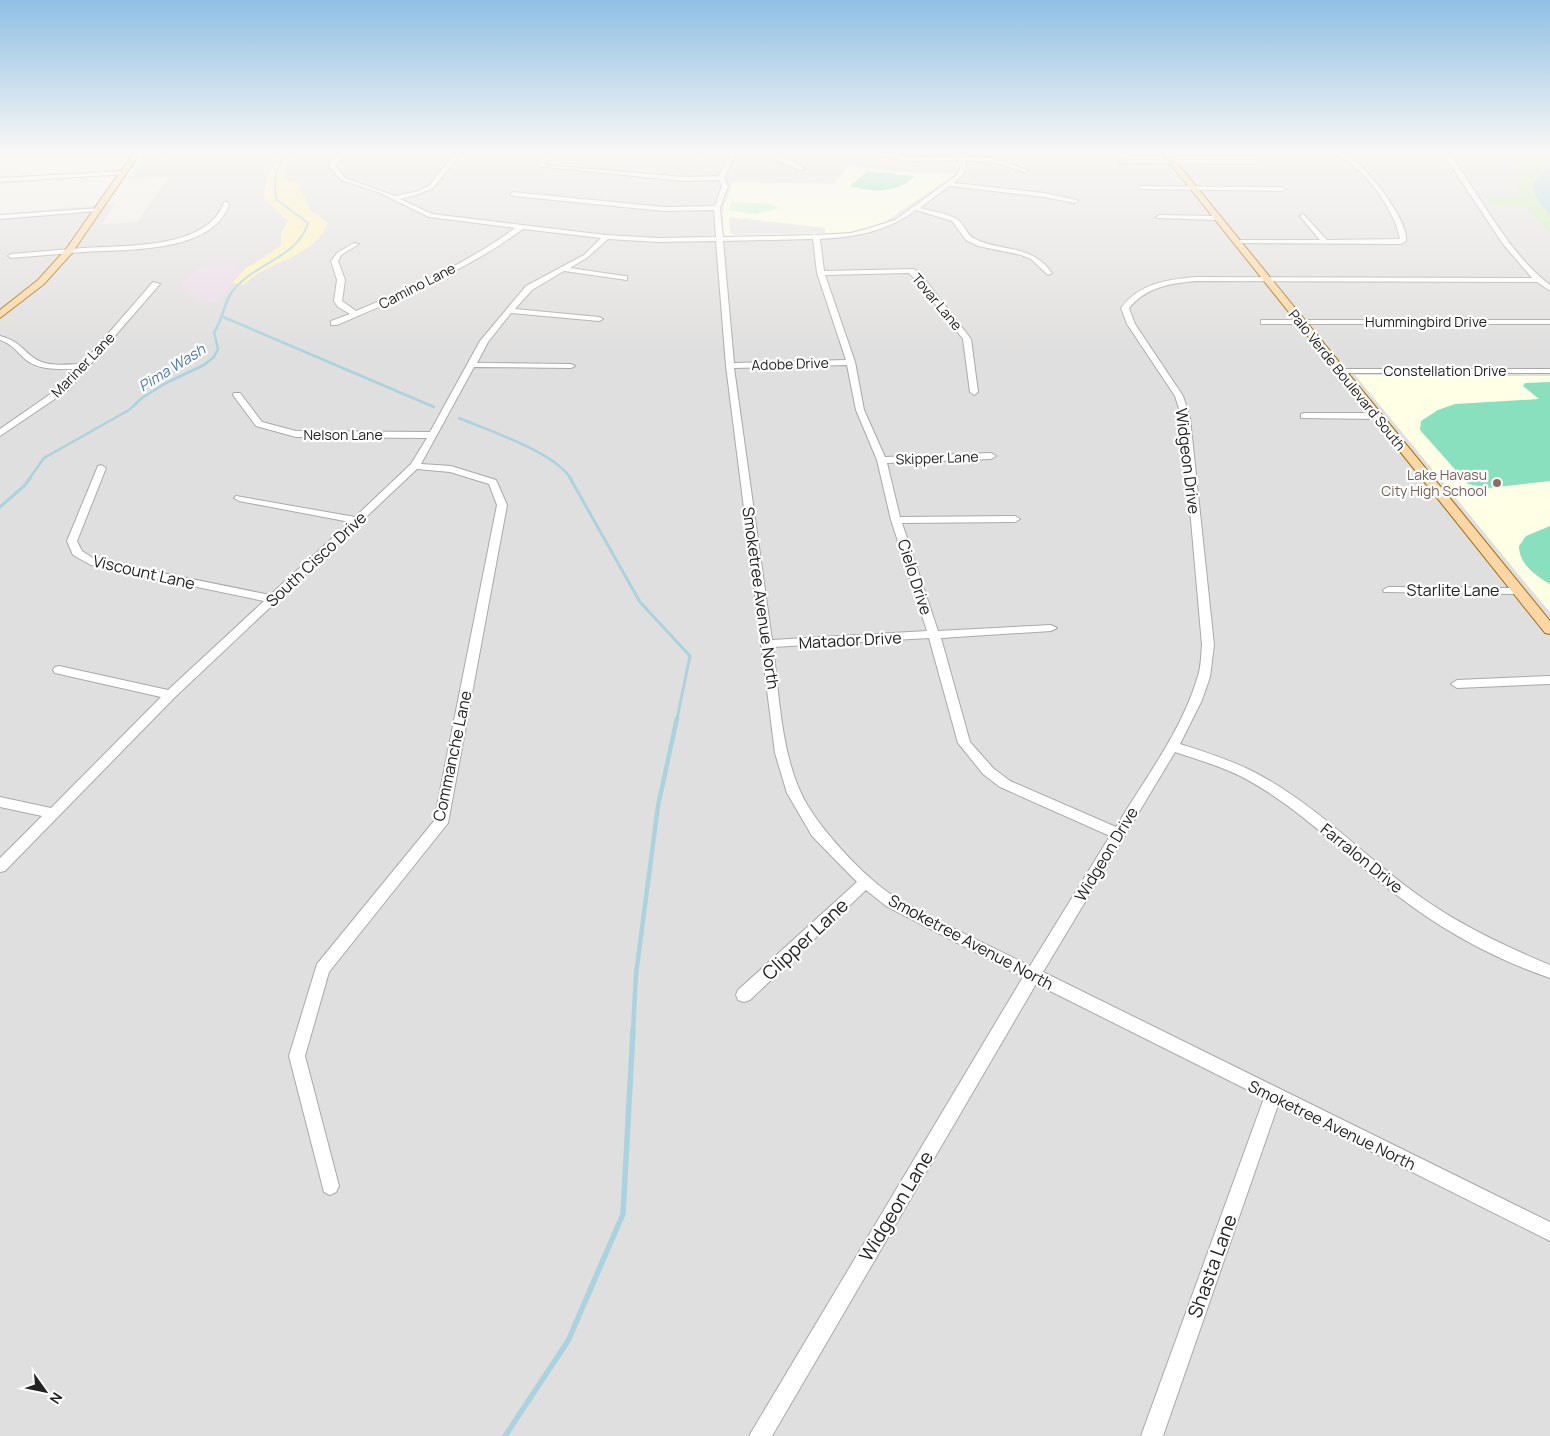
<svg xmlns="http://www.w3.org/2000/svg" width="1550" height="1436" font-family="Manrope,sans-serif">
<style>
.residential{fill:#e0dfdf}
.industrial{fill:#ebdbe8}
.education{fill:#ffffe5}
.grass{fill:#cdebb0}
.sand{fill:#fff1ba}
.park{fill:#c8facc}
.pitch{fill:#88e0be}
.parking{fill:#e2e2e2}
.water{fill:#aad3df}
.lines{fill:none;stroke-linecap:round;stroke-linejoin:round}
.stream-far4{stroke:#aad3df;stroke-width:2}
.stream-far3{stroke:#aad3df;stroke-width:2.5}
.stream-far2{stroke:#aad3df;stroke-width:3}
.stream-far1{stroke:#aad3df;stroke-width:4.5}
.stream{stroke:#aad3df;stroke-width:5.5}
.minor-casing{stroke:#a9a9a9;stroke-width:2}
.major-casing{stroke:#a06b00;stroke-width:2}
.minor{fill:#fff;fill-rule:evenodd}
.major{fill:#fcd6a4;fill-rule:evenodd}
.education-dot{fill:#8d6e63;stroke:#fff;stroke-width:2}
.labels{text-anchor:middle;stroke-width:4.5;stroke-linejoin:round;paint-order:stroke}
.far-street-label{font-size:14px;fill:#222;stroke:#fff}
.far-education-label{font-size:14px;fill:#785e54;stroke:#fff;text-anchor:end}
.far-water-label{font-size:15px;font-style:italic;fill:#4a7aab;stroke:#fff}
.street-label{font-size:16px;fill:#222;stroke:#fff}
.near-street-label{font-size:19px;fill:#222;stroke:#fff}
</style>
<rect width="100%" height="100%" fill="#f2efe9"/>
<path class="residential" d="M149,152H1550V1436H0V215L115,203L102,224L137,222L169,177L130,178Z"/>
<path class="industrial" d="M235,264L242,273L216,302H205L182,290L184,280L199,269L208,266Z"/>
<path class="education" d="M848,166L900,172L956,174L880,225L856,231L824,235L733,238L722,235L723,208L733,182L834,184Z
M1355,375L1550,376V612L1532,591Z"/>
<path class="grass" d="M1514,158L1542,160L1550,158V233L1525,207L1488,204L1485,196L1517,198L1520,179L1510,172L1522,168Z"/>
<path class="sand" d="M282,152H300L287,163L284,176L288,180L300,184L299,189L308,203L309,209L328,223C317,250 290,257 266,269C258,273 250,279 243,285L232,283L246,268L281,246V233L289,220L283,217L265,199L264,196V191L273,159Z"/>
<path class="park" d="M732,202L770,204L779,208L756,214L729,210Z"/>
<path class="pitch" d="M867,172H874L915,176C901,193 869,193 850,186Z
M1550,382V481L1488,488L1468,484L1420,430L1421,421L1438,410L1455,404L1539,399L1523,386L1525,383Z
M1550,526V584C1536,576 1519,564 1519,546L1526,536Z"/>
<path class="parking" d="M729,217L825,228V233L736,235L730,233Z"/>
<path class="water" d="M1550,169V215C1535,198 1522,183 1550,169Z"/>
<g class="lines">
<path class="stream-far4" d="M230,295C249,264 298,259 308,223L277,200C271,183 277,162 291,152"/>
<path class="stream-far3" d="M221,316L434,407
M459,418C489,431 555,452 571,479
M29,479L44,458L129,410L142,398L166,383L204,365L214,357L218,349L214,332C223,320 223,306 231,293"/>
<path class="stream-far2" d="M570,478L640,602L690,656L677,719
M0,507L24,486L30,478"/>
<path class="stream-far1" d="M633,1031L636,974L658,806L677,718"/>
<path class="stream" d="M505,1436L568,1341L623,1214L633,1030"/>
<g class="minor-casing">
<path id="minor" d="M138,152H174L137,156L134,154Z
M340,152H347L335,166L345,178L395,196L415,192L429,186L456,152H462L433,188L419,194L400,199L432,214L606,235L658,238L716,237L714,210L664,211L513,196L510,194L513,192L664,207L715,206L722,186L719,180L683,181L537,166L545,152H551L544,165L683,177L719,176L729,155L688,152C726,152 773,144 805,169L800,170L766,156L735,155L724,178L728,186L720,208L723,237L816,235L851,233L866,229L895,220L957,175L960,167L958,160L909,161L861,152H876L909,157L957,156L955,152H961L963,156L998,159L1029,171L1024,172L997,163L964,160C968,171 962,176 954,183L1044,193L1077,200L1078,201L1075,203L1044,197L949,186L920,208C931,211 947,213 957,219C965,224 966,235 975,239C1004,253 1030,243 1052,273L1048,275L1031,259L1021,255L978,246L966,240L952,221L916,210C886,232 856,237 820,239L824,271L914,269L923,277L971,339L978,392L974,395L970,392L963,339L917,281L909,273L825,275L855,362L864,410L885,457L991,453L996,456L991,459L887,463L900,517L1015,516L1020,519L1015,522L902,523L938,631L1051,625L1057,628L1051,631L941,638L970,742L993,768L1010,781L1116,827C1144,780 1181,732 1197,679C1201,669 1201,656 1202,645L1182,418L1175,396L1127,324L1121,308C1140,283 1166,280 1195,277L1532,278L1503,244L1442,152H1448C1482,197 1505,250 1550,285V291L1537,282L1195,281C1168,284 1147,287 1129,308L1135,324L1183,396L1190,418L1214,645L1210,677L1202,700L1180,744C1205,752 1231,760 1254,772C1318,805 1367,860 1425,900C1464,927 1507,947 1550,965V978C1494,959 1440,929 1394,893C1345,855 1301,809 1246,779C1224,767 1199,760 1175,752L1043,972L1550,1222V1241L1278,1105L1163,1436H1141L1264,1098L1036,984L772,1436H749L1023,977L886,906L866,890L750,1000L744,1002L738,1000L736,995L738,990L857,882L812,836L787,793L775,753L726,366L716,241L658,242L608,239L588,257L570,268L624,276H627V280L564,271L532,290L515,309L599,317L603,319L599,321L511,313L488,342L477,363L571,364L575,366L571,368L474,367L421,464L451,466L496,480L507,505L448,823L329,972L305,1056L339,1186L336,1192L330,1195L324,1192L289,1056L317,964L434,821L497,505L489,484L450,472L417,469L174,698L5,871L0,872V858L42,816L0,807V797L51,808L161,697L55,673L53,670L55,667L59,666L168,690L264,601L91,565L73,555L67,541L98,466L101,465L106,468L77,541L82,551L94,559L270,595L350,522L239,501L234,498L236,496L355,517L411,464L427,438L296,437L256,426L233,395L234,393H240L262,422L296,431L430,432L480,341L526,286L584,255L601,238L523,229C467,270 400,298 337,325H331V321L350,314L338,307L334,301L337,280L331,261L337,253L354,243L359,244L341,255L338,261L345,280L342,301L356,311C411,288 468,263 515,228L429,217L378,192L341,180L329,166L333,159ZM813,239L817,273L846,360L734,363L723,241ZM847,365L856,410L877,460L891,520L927,631L772,640L734,368ZM929,638L958,743L983,774L1000,787L1110,836L1030,966C986,944 940,923 898,899C866,880 816,826 801,793C781,750 779,694 773,647Z
M1330,152C1340,152 1347,155 1355,161C1371,173 1409,222 1406,241L1401,244L1235,243L1234,242L1237,240H1320L1300,216L1303,214L1327,240L1400,239C1395,213 1374,183 1354,166C1347,159 1338,157 1330,152Z
M1121,160H1256L1259,162L1256,164L1119,163Z
M124,171L126,174L0,182V178Z
M1140,186L1283,187L1286,189L1283,191L1138,189Z
M224,202H228L229,205C212,254 124,249 83,252C59,254 35,256 11,258L8,256L11,254C35,252 59,250 83,248C124,245 208,250 224,202Z
M100,208L101,209L98,211L0,219V215Z
M1159,215L1217,216L1220,218L1217,220L1157,218L1156,217Z
M153,282L160,284L68,390L0,436V429L62,386L78,369C60,369 39,371 25,359C16,351 12,344 0,340V336C23,342 22,352 39,361C52,367 68,364 82,364Z
M1261,320H1550V324H1261Z
M1337,369H1550V373H1340L1336,371Z
M1304,413H1376L1380,416L1376,419L1301,418V414Z
M1388,587L1517,588L1522,591L1517,594L1384,592L1383,590Z
M1550,676V684L1457,688L1451,684L1457,680Z"/>
</g>
<g class="major-casing">
<path id="major" d="M134,152H141L72,253L44,284L0,318V310L38,280L66,249Z
M1161,152H1168L1550,621V634L1545,633Z"/>
</g>
<use href="#minor" class="minor"/>
<use href="#major" class="major"/>
</g>
<linearGradient id="sky" x2="0" y2="1"><stop stop-color="#8fc0e4"/><stop offset="0.43" stop-color="#f9f8f5"/><stop offset="1" stop-color="#f9f8f5" stop-opacity="0"/></linearGradient>
<rect width="1550" height="353" fill="url(#sky)"/>
<circle class="education-dot" cx="1497" cy="483" r="5"/>
<g class="labels">
<g class="far-street-label">
<text transform="translate(417 286) rotate(-27)" y="5">Camino Lane</text>
<text transform="translate(937 302) rotate(50)" y="5">Tovar Lane</text>
<text x="1426" y="327">Hummingbird Drive</text>
<text transform="translate(790 364) rotate(-2)" y="5">Adobe Drive</text>
<text transform="translate(83 365) rotate(-46)" y="5">Mariner Lane</text>
<text x="1445" y="376">Constellation Drive</text>
<text transform="translate(1347 380) rotate(51)" y="5">Palo Verde Boulevard South</text>
<text x="343" y="440">Nelson Lane</text>
<text transform="translate(937 458) rotate(-2)" y="5">Skipper Lane</text>
</g>
<g class="far-education-label">
<text x="1487" y="480">Lake Havasu<tspan x="1487" dy="16">City High School</tspan></text>
</g>
<g class="far-water-label">
<text transform="translate(172 368) rotate(-32)" y="5">Pima Wash</text>
</g>
<g class="street-label">
<text transform="translate(1188 461) rotate(83)" y="6">Widgeon Drive</text>
<text transform="translate(316 559) rotate(-43)" y="6">South Cisco Drive</text>
<text transform="translate(144 572) rotate(13)" y="6">Viscount Lane</text>
<text transform="translate(915 577) rotate(72)" y="6">Cielo Drive</text>
<text x="1453" y="596">Starlite Lane</text>
<text transform="translate(761 598) rotate(82)" y="6">Smoketree Avenue North</text>
<text transform="translate(850 640) rotate(-3)" y="6">Matador Drive</text>
<text transform="translate(452 756) rotate(-78)" y="6">Commanche Lane</text>
<text transform="translate(1106 854) rotate(-59)" y="6">Widgeon Drive</text>
<text transform="translate(1362 858) rotate(39)" y="6">Farralon Drive</text>
<text transform="translate(971 942) rotate(28)" y="6">Smoketree Avenue North</text>
<text transform="translate(1332 1125) rotate(26)" y="6">Smoketree Avenue North</text>
</g>
<g class="near-street-label">
<text transform="translate(805 939) rotate(-43)" y="7">Clipper Lane</text>
<text transform="translate(896 1206) rotate(-59)" y="7">Widgeon Lane</text>
<text transform="translate(1212 1266) rotate(-70)" y="7">Shasta Lane</text>
</g>
</g>
<g transform="translate(45 1391) rotate(123)" stroke="#ffffff" stroke-width="4" paint-order="stroke">
<path d="M0-4L9 19L0 12L-9 19Z" fill="#222222"/>
<text y="-8" font-size="14" font-weight="bold" text-anchor="middle" fill="#222222">N</text>
</g>
</svg>
